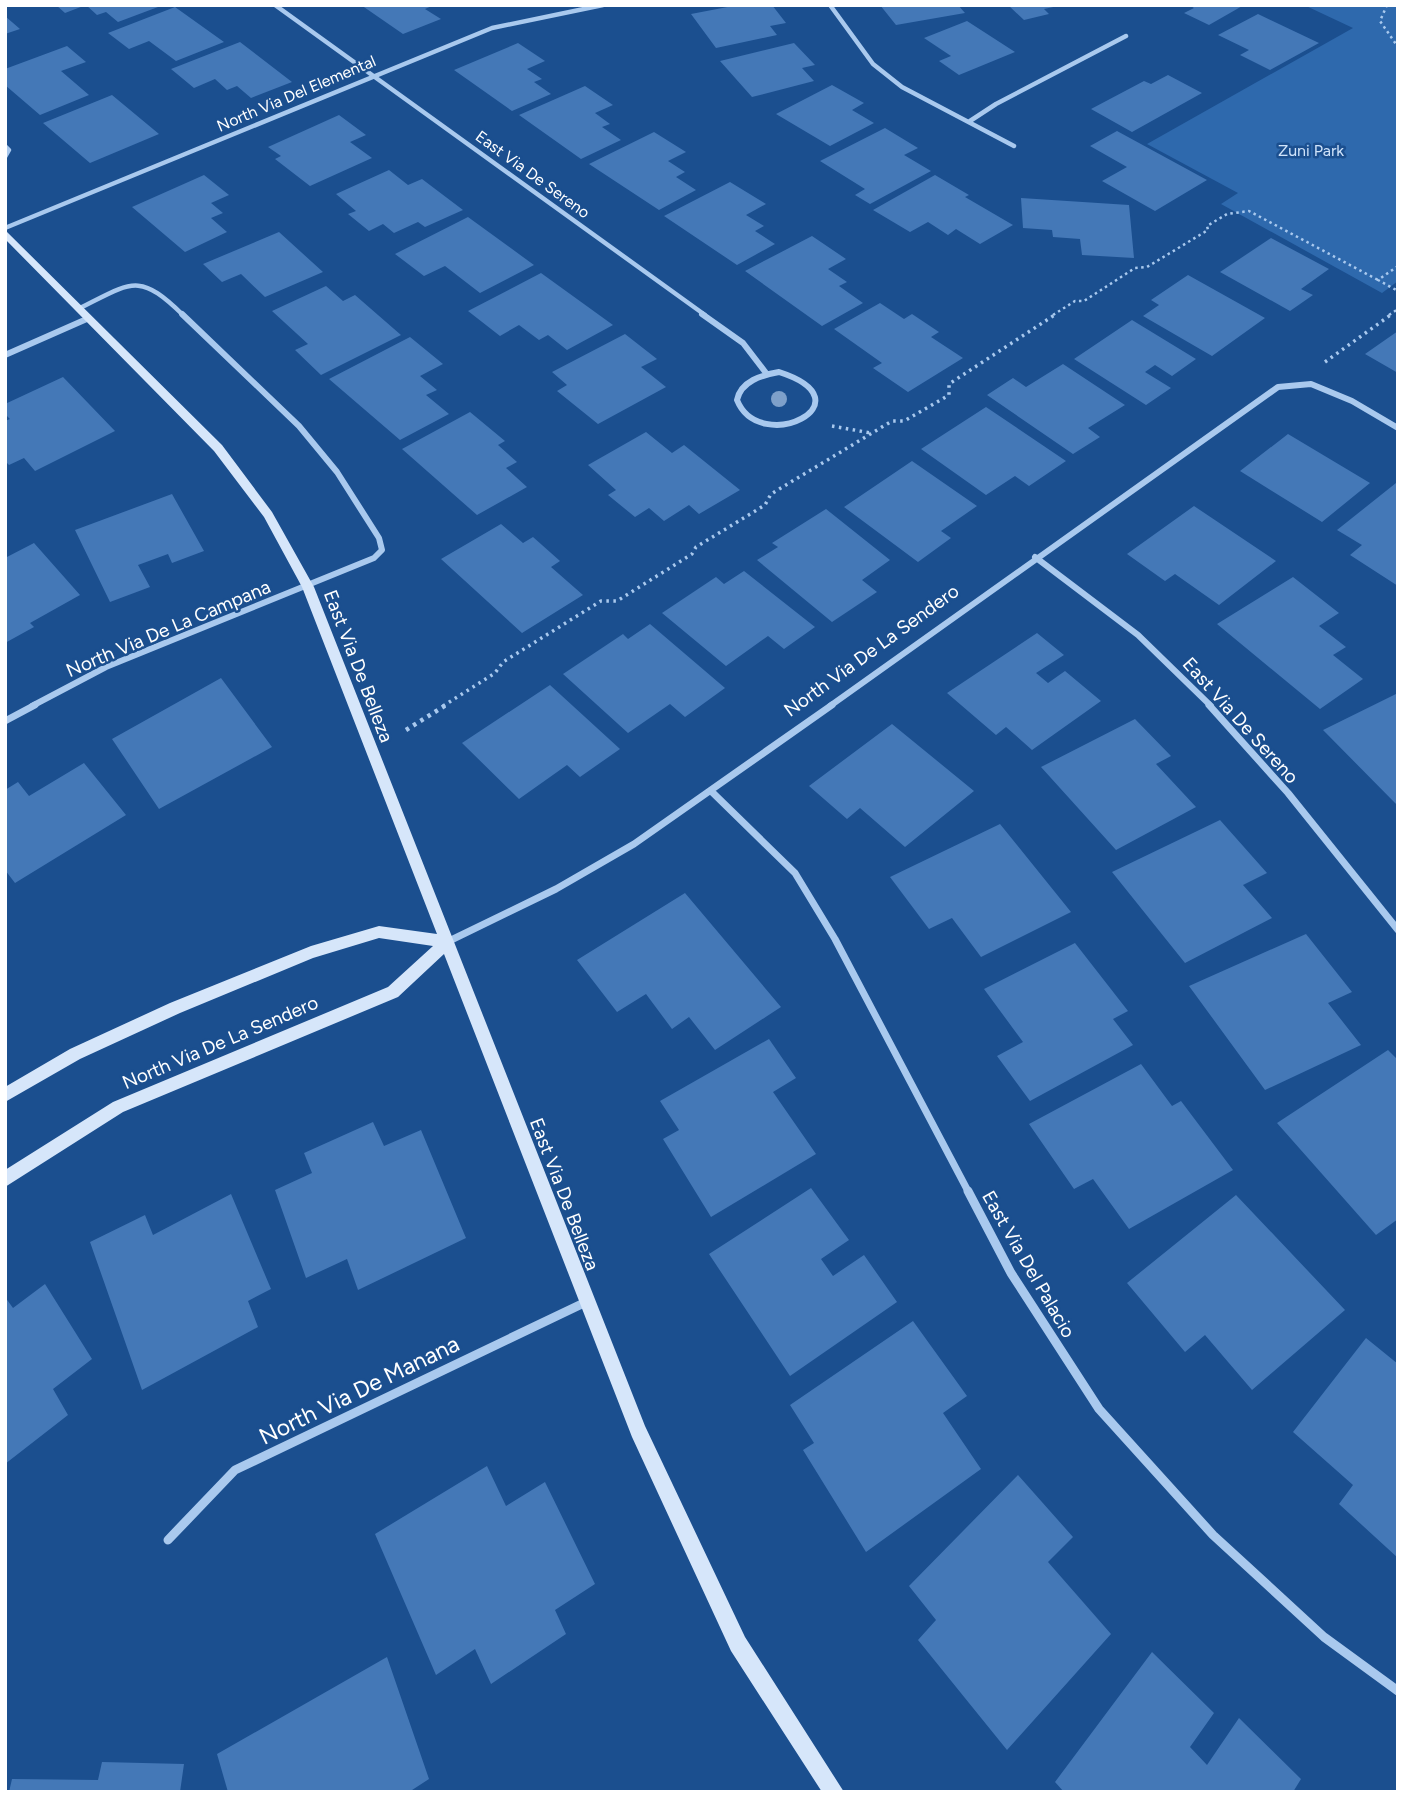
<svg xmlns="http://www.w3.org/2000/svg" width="1403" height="1797" font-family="Figtree,sans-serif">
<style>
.green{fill:#2e69ad}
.building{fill:#4478b7}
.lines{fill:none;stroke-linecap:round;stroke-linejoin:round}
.path-far2{stroke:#a9c9ee;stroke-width:2.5;stroke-dasharray:2.5 3.5;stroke-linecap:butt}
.path-far1{stroke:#a9c9ee;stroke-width:3.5;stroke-dasharray:2.5 4.5;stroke-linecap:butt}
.path{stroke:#a9c9ee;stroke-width:4.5;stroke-dasharray:3.5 5;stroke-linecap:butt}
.street-far3{stroke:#a9c9ee;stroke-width:4.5}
.street-far2{stroke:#a9c9ee;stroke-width:6}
.street-far1{stroke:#a9c9ee;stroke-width:7}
.street{stroke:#a9c9ee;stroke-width:9}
.secondary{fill:#d6e6fa;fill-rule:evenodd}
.tree{fill:#7ea0ca}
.labels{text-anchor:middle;stroke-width:5;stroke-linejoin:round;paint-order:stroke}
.far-street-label{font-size:16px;fill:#fff;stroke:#1b4f8f}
.far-park-label{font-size:16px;fill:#cfe3fa;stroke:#1b4f8f}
.street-label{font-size:19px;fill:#fff;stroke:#1b4f8f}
.near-street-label{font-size:23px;fill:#fff;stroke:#1b4f8f}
</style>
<rect width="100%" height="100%" fill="#1b4f8f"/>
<path class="green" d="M1304,5H1398V281L1382,293L1221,204L1238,193L1147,144L1353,28Z"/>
<path class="building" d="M56,5H156L158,7L118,22L106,12L97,15L86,5L65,13Z
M361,5H434L425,9L441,19L403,34Z
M738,5H772L786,23L770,26L777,35L716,48L691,14Z
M880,5H958L965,13L896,25Z
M1008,5H1057L1058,6L1044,9L1049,14L1024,20Z
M1189,5H1244L1209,25L1184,13L1194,8Z
M175,7L224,42L176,61L149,41L129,49L108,33Z
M1258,14L1319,43L1270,70L1240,55L1249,50L1218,35Z
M5,16L20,29L5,34Z
M967,21L1015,52L959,75L939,61L951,56L924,38Z
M240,42L292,82L251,98L237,86L227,90L215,79L194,88L171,69Z
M518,43L545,61L527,69L542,79L534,82L551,94L512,111L454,70Z
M794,43L815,65L802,68L814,81L752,97L720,61Z
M67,46L86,62L61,71L89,95L40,115L5,85V69Z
M1168,75L1202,93L1132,132L1091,109L1144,81L1151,84Z
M832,85L864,103L852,110L874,123L830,146L776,114Z
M585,86L613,105L595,113L610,124L602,127L621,140L581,159L519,115Z
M112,95L159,134L90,163L43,123Z
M339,115L366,135L350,142L372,158L310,186L275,159L281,156L268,147Z
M885,128L918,148L904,155L931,171L870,204L855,195L865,189L820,161Z
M1117,131L1207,180L1155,211L1102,181L1127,167L1090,146Z
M654,132L686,152L668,161L685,172L676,177L696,190L659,210L589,164Z
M389,170L408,185L422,179L463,210L425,227L418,222L394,233L383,224L369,231L348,214L356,211L336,194Z
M204,175L229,195L211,203L223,213L211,218L227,232L185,252L132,207Z
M935,175L969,195L965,197L1013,225L980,244L956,229L948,235L928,222L910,232L873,210Z
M730,182L766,204L746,215L764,226L755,231L775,244L737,265L664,216Z
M1021,198L1129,205L1134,258L1082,255L1080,239L1053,237L1052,230L1023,228Z
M468,217L534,265L480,293L445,266L424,276L395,254Z
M279,232L323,272L265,297L241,274L222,282L203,264Z
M812,236L846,259L828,269L847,282L839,286L863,303L822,326L745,271Z
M1271,238L1329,269L1301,289L1313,295L1290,311L1220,272Z
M541,273L613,325L567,350L548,335L539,340L519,325L500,336L468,311Z
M1188,275L1265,318L1212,356L1143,316L1159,305L1151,300Z
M326,286L343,301L355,295L401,335L321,375L295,350L308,344L272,311Z
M880,303L904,319L912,314L939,332L931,337L963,358L908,392L873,368L882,363L834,329Z
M1132,320L1196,359L1172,376L1155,365L1145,372L1171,388L1146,405L1074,359Z
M1398,331V373L1365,354Z
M625,334L657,359L641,367L666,387L598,424L557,391L567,385L552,372Z
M410,337L443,364L420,376L437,390L426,395L449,414L400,440L329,379Z
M1063,364L1125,405L1088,428L1100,437L1073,454L987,395L1013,378L1026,387Z
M63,377L115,431L35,471L24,458L9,465L5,461V421L10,419L5,414V404Z
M986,407L1066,461L1029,486L1015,476L986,495L921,449Z
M470,412L505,441L498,445L517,462L506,468L527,487L477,515L402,449Z
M646,432L672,453L684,445L740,490L699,514L689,505L664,521L649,508L635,517L608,495L616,490L588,465Z
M1288,434L1370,483L1322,522L1240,471Z
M912,461L977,506L941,531L951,538L918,562L844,507Z
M1396,483L1398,485V586L1350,555L1362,545L1337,530Z
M172,494L204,551L172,563L168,554L138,565L150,587L110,602L75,530Z
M1194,506L1276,561L1219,605L1175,574L1165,581L1127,554Z
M826,509L890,560L862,580L877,592L832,622L757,560L778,547L772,543Z
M501,524L523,543L533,537L560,561L551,567L583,595L522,633L441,559Z
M34,543L80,595L30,623L34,627L5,643V558Z
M744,571L815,627L784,649L768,636L726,666L662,613L716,577L724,584Z
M1293,577L1339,613L1319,626L1346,647L1333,655L1363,679L1320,709L1217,624Z
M650,624L725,688L685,717L670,704L628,733L563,674L623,634L628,639Z
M1037,633L1064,655L1036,673L1048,683L1065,671L1101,701L1032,750L1006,727L996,735L947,693Z
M221,678L272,747L159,809L112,739Z
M550,685L620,749L580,777L567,765L519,799L462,743Z
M1398,693V806L1323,730Z
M1135,719L1171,756L1156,764L1196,807L1116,850L1041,767Z
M892,724L974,791L905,847L860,808L847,819L809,786Z
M84,763L126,815L15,883L5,870V790L18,782L29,796Z
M1220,820L1267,873L1243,885L1272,918L1185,963L1112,872Z
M1000,824L1071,912L981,957L952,918L929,929L890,877Z
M685,893L781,1007L715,1050L689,1017L672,1029L646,994L617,1012L577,960Z
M1306,934L1352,992L1328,1003L1361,1045L1265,1090L1189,986Z
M1075,943L1128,1011L1113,1019L1133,1045L1030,1101L997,1056L1023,1042L984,989Z
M769,1039L796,1078L773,1092L816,1154L711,1217L663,1139L679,1130L660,1101Z
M1388,1050L1398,1060V1219L1376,1235L1277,1123Z
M1141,1064L1172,1106L1181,1101L1233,1170L1129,1229L1093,1179L1074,1189L1029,1124Z
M373,1122L384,1146L421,1130L466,1238L358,1290L347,1259L306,1278L275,1190L312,1173L304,1153Z
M811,1188L849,1240L821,1259L833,1276L864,1255L897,1302L790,1376L709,1254Z
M231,1194L271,1289L248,1301L258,1327L142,1390L90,1242L145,1215L153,1235Z
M1236,1195L1345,1310L1252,1390L1205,1335L1185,1352L1127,1283Z
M45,1284L92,1359L53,1389L68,1415L5,1464V1297L13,1308Z
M913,1321L967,1396L943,1413L981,1469L866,1552L803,1450L814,1443L790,1405Z
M1366,1338L1398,1364V1558L1339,1504L1353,1485L1293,1432Z
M487,1466L506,1506L545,1482L595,1584L555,1610L566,1634L491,1684L475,1649L436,1675L375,1534Z
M1018,1475L1073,1537L1048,1562L1111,1634L1007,1750L918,1640L936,1620L909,1586Z
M1152,1652L1214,1713L1190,1747L1207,1765L1239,1718L1301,1779L1293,1792H1064L1055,1782Z
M387,1657L429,1779L409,1792H228L217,1754Z
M102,1762L184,1764L180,1792H9L12,1779L98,1780Z"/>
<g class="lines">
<path class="path-far2" d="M1387,5L1380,21L1398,47
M1398,266L1378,280L1398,291
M1053,315L1075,301H1084L1135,268L1147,267L1208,230L1207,226L1227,214L1249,211L1378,280
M1389,315L1398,309"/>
<path class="path-far1" d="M1325,362L1392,314
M832,426L871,433
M443,706L495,673L503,662L601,601H617L692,554L696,547L765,505L771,494L892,421H904L949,395V384L1056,314"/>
<path class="path" d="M406,730L446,705"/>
<path class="street-far3" d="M275,5L705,315
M830,5L873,64L902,87L1014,146
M970,121L996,104L1126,36
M5,146L9,150L5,157
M5,228L492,28L603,5
M80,308C132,282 139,272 183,315"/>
<path class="street-far2" d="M702,314L743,343L766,373
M5,355L89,318
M779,372C872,402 760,457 737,400C741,381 762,375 779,372Z
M1035,557L1138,635L1211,706
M32,706L106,667L374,558L382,550L379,538L337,472L299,426L182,314
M830,706L1278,387L1311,384L1352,401L1398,428"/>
<path class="street-far1" d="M1209,705L1288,793L1398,930
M5,721L35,705
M711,791L795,873L835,939L969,1193
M447,942L556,889L634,844L832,705"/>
<path class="street" d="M968,1191L1011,1273L1099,1409L1213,1535L1324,1637L1398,1691
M168,1540L235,1470L586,1302"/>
<path class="secondary" d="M5,230L222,445L272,512L314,587L645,1426L745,1637L844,1792H822L731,1651L632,1437L444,954L398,997L123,1112L5,1187V1170L113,1102L388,987L433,946L379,938L313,958L180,1013L80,1059L5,1102V1087L70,1049L170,1003L311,946L379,926L437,934L302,587L264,517L214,451L5,239Z"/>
</g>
<circle class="tree" cx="779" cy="399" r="8"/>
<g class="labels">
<g class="far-street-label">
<text transform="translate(296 93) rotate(-23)" y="6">North Via Del Elemental</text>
<text transform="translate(533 174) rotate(36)" y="6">East Via De Sereno</text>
</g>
<g class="far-park-label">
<text x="1311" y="156">Zuni Park</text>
</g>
<g class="street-label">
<text transform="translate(168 628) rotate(-23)" y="7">North Via De La Campana</text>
<text transform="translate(871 650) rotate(-36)" y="7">North Via De La Sendero</text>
<text transform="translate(359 666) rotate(69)" y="7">East Via De Belleza</text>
<text transform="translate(1241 720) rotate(48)" y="7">East Via De Sereno</text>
<text transform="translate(220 1042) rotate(-23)" y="7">North Via De La Sendero</text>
<text transform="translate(565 1194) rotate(69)" y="7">East Via De Belleza</text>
<text transform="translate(1029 1264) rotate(60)" y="7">East Via Del Palacio</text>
</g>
<g class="near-street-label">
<text transform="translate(359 1390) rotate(-26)" y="8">North Via De Manana</text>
</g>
</g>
<rect width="1403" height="1797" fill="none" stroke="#ffffff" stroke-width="14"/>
</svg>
